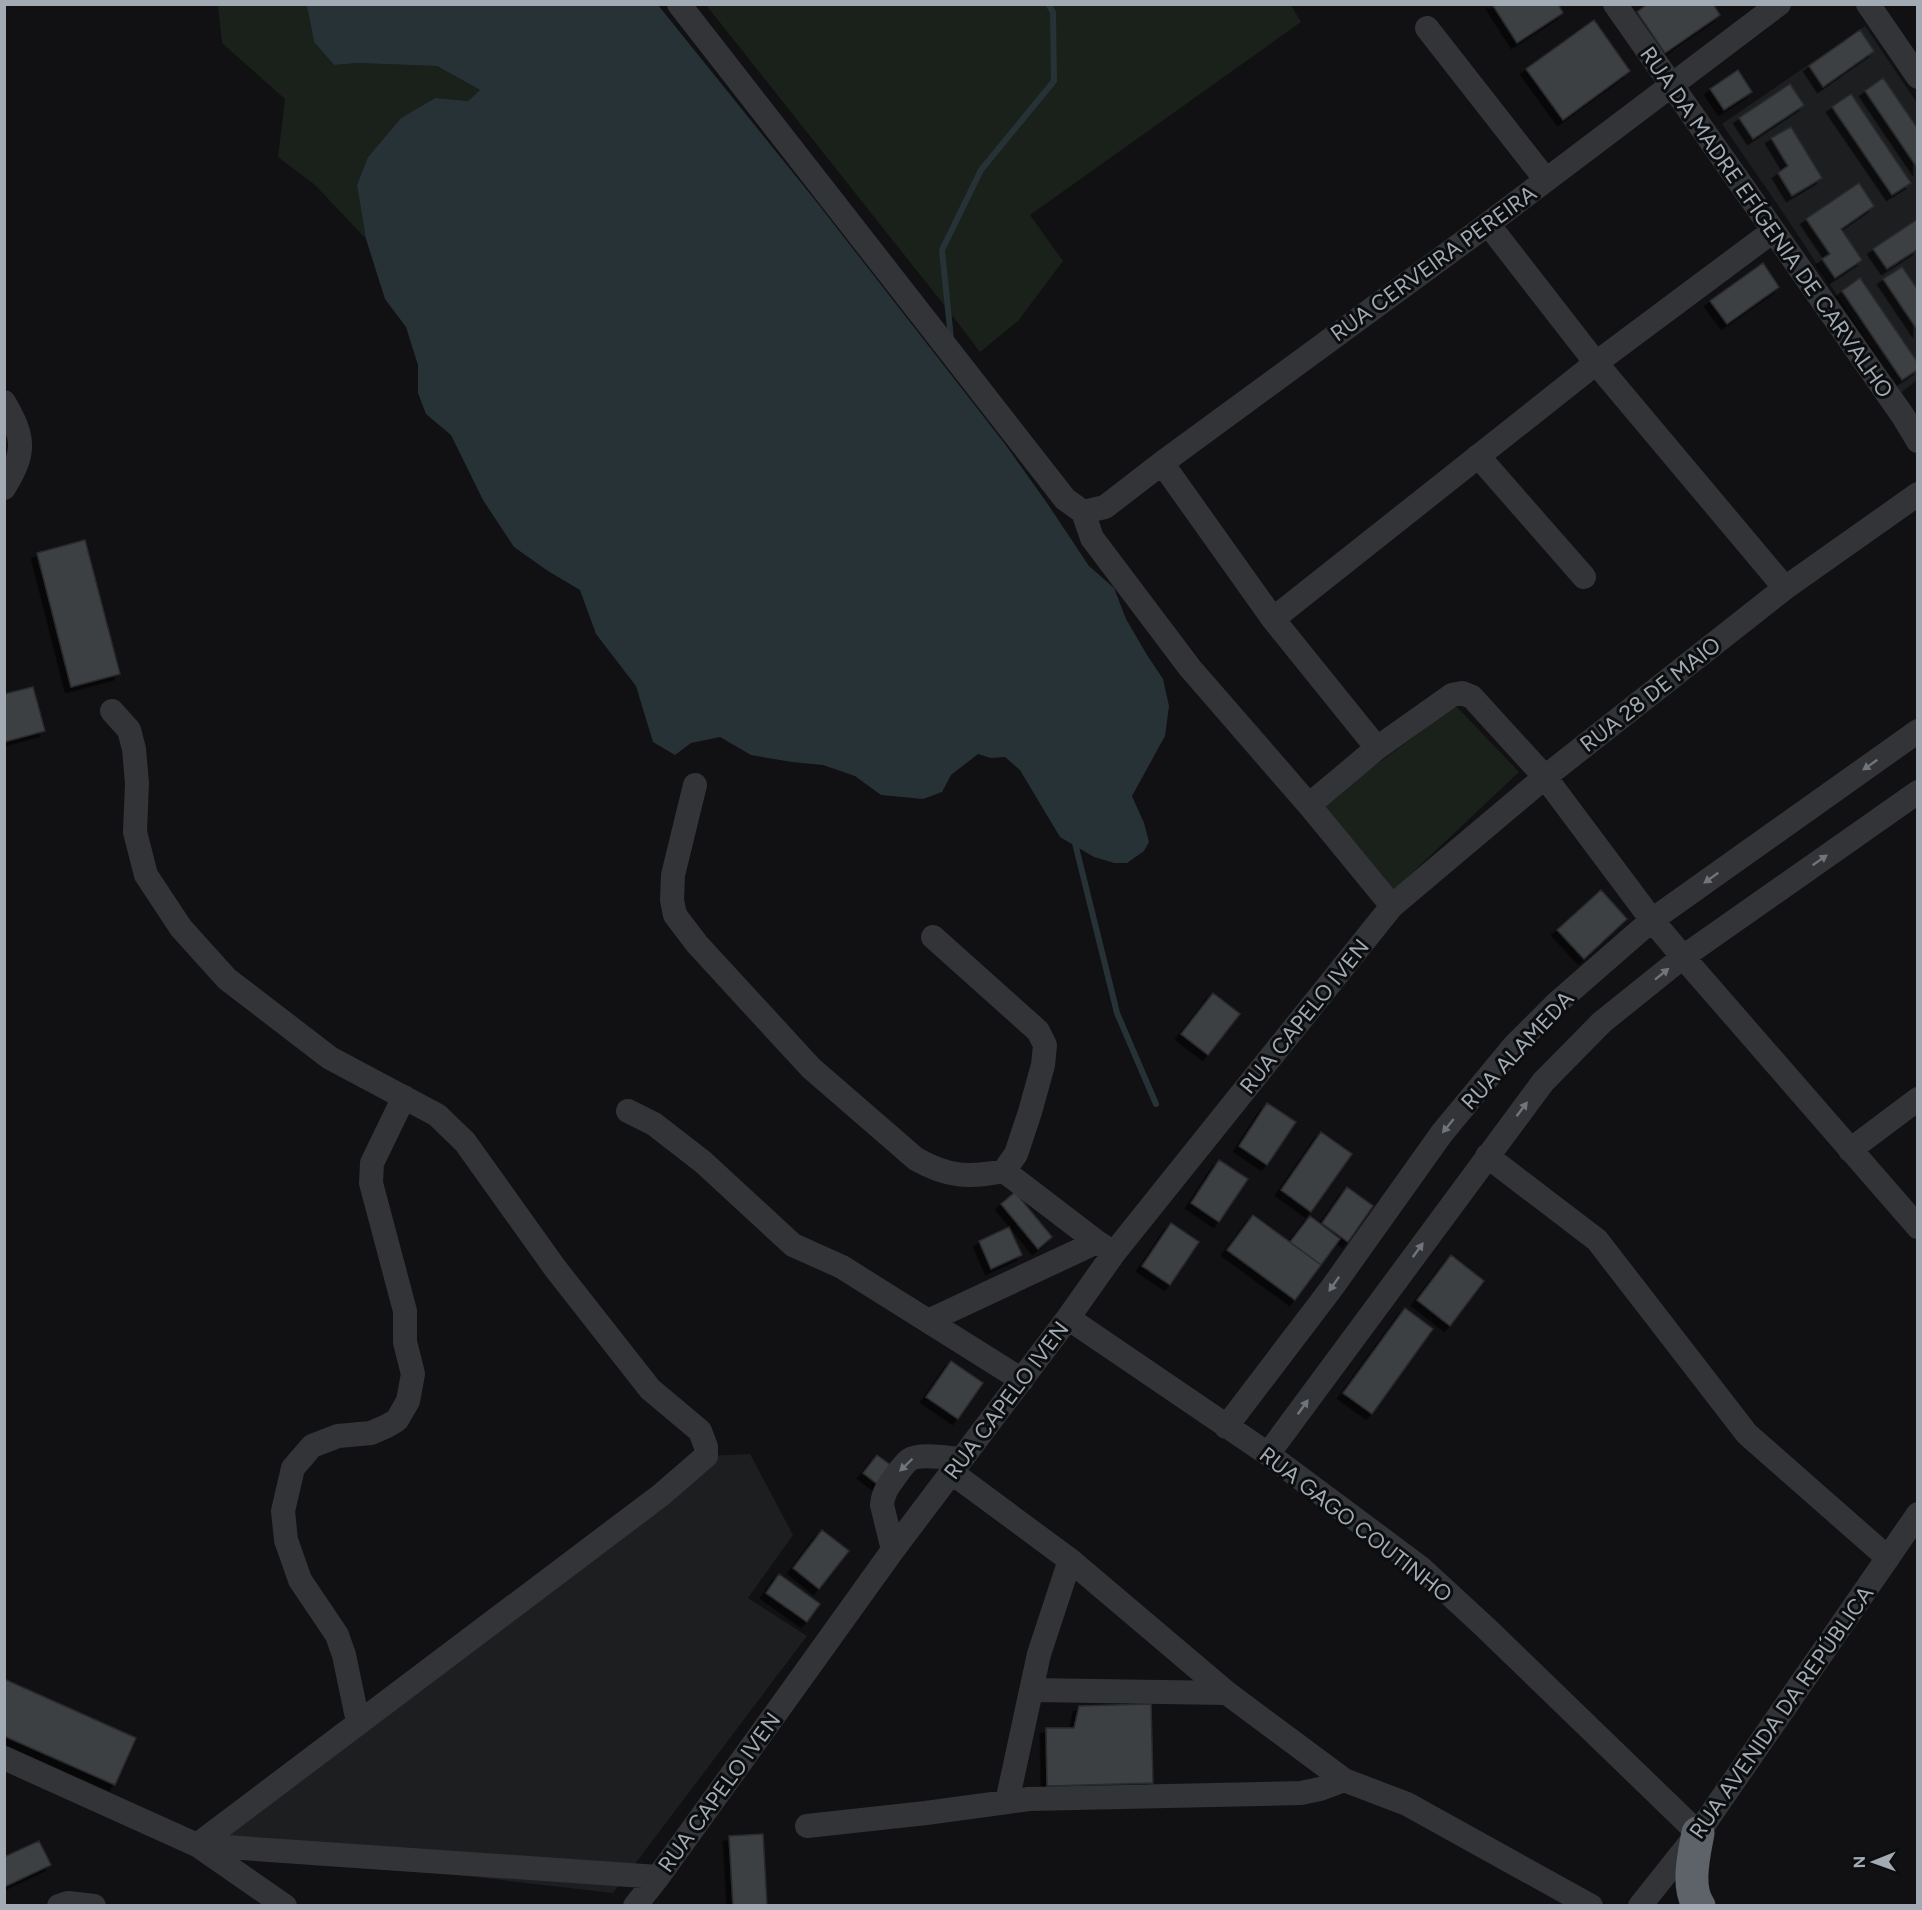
<svg xmlns="http://www.w3.org/2000/svg" width="1922" height="1910" font-family="Figtree,sans-serif">
<style>
.built{fill:#1d1e20}
.green{fill:#19211a}
.water{fill:#273237}
.lines{fill:none;stroke-linecap:round;stroke-linejoin:round}
.stream{stroke:#273237;stroke-width:6}
.building{fill:#3d4043;stroke:#2b2c2f;stroke-width:1.5;filter:url(#shadow)}
.minor{stroke:#323438;stroke-width:24}
.highway{stroke:#5e6269;stroke-width:33}
.oneway{fill:#70757c}
.labels{text-anchor:middle;stroke-width:6;stroke-linejoin:round;paint-order:stroke}
.street-label{font-size:22px;fill:#a2aab4;stroke:#0c0d0e}
</style>
<defs>
<filter id="shadow"><feDropShadow dx="-5.5" dy="5.5" stdDeviation="0" flood-color="#0009"/></filter>
</defs>
<rect width="100%" height="100%" fill="#111113"/>
<path class="built" d="M1865,26L1917,103V380L1901,393L1788,220L1722,124Z
M750,1454L793,1535L748,1598L807,1636L613,1893L197,1845L706,1456Z"/>
<path class="green" d="M218,5H306L308,11L314,42L334,65L357,63L437,66L480,90L468,101L435,98L401,118L368,157L357,185L366,239L315,185L278,157L285,99L222,43Z
M1291,5L1301,22L1030,215L1063,261L1018,321L980,352L948,310L706,5Z
M1456,706L1519,772L1393,891L1320,806Z"/>
<path class="water" d="M306,5H658L815,200L1005,444L1047,503L1089,566L1114,588L1126,619L1147,655L1163,679L1169,706L1165,736L1132,796L1144,823L1149,842L1144,851L1127,863H1114L1094,857L1060,837L1020,770L1005,757L991,758L978,754L951,775L942,792L923,799L881,795L855,776L823,765L792,762L751,755L720,737L691,743L675,755L653,742L636,686L596,634L580,590L548,571L514,547L483,500L451,435L426,414L418,393V365L406,327L385,299L366,239L357,185L368,157L401,118L435,98L468,101L480,90L437,66L357,63L334,65L314,42L308,11Z"/>
<g class="lines">
<path class="stream" d="M951,339L942,250L981,170L1054,81L1053,12L1048,4
M1074,839L1117,1013L1156,1104"/>
</g>
<path class="building" d="M1492,4H1558L1563,13L1517,43Z
M1648,4H1713L1720,15L1665,53L1637,12Z
M1594,20L1630,71L1563,120L1526,69Z
M1860,30L1874,51L1823,87L1809,66Z
M1738,70L1752,92L1724,110L1710,89Z
M1883,78L1918,129V169L1865,91Z
M1790,84L1804,105L1753,139L1739,118Z
M1851,94L1911,183L1892,195L1832,107Z
M1791,127L1822,178L1792,196L1778,173L1788,166L1771,138Z
M1859,183L1874,206L1841,229L1862,260L1835,278L1822,259L1830,254L1806,219Z
M1918,219V249L1887,269L1873,249Z
M1763,263L1779,287L1727,324L1710,301Z
M1902,267L1918,290V331L1883,279Z
M1860,278L1918,363V369L1902,380L1842,291Z
M85,540L120,674L71,687L37,553Z
M33,687L45,731L4,742V694Z
M1601,890L1627,919L1584,959L1557,930Z
M1213,993L1240,1014L1208,1055L1181,1034Z
M1267,1103L1296,1122L1267,1165L1239,1146Z
M1321,1132L1352,1154L1311,1212L1281,1190Z
M1219,1160L1248,1179L1219,1222L1191,1203Z
M1347,1187L1373,1206L1348,1242L1322,1223Z
M1015,1192L1052,1237L1038,1249L1001,1204Z
M1253,1215L1321,1265L1295,1300L1227,1250Z
M1310,1216L1340,1239L1321,1265L1290,1242Z
M1171,1223L1199,1242L1170,1285L1142,1266Z
M1009,1227L1022,1255L991,1269L979,1241Z
M1451,1255L1484,1281L1450,1326L1417,1300Z
M1405,1308L1433,1329L1372,1414L1343,1393Z
M951,1361L983,1383L958,1419L926,1397Z
M877,1455L908,1478L894,1497L863,1473Z
M822,1530L849,1551L819,1589L793,1568Z
M779,1574L820,1604L807,1622L766,1593Z
M4,1679L136,1738L115,1785L4,1736Z
M1151,1704L1153,1783L1047,1786L1046,1728H1074L1079,1706Z
M763,1834L767,1906H733L729,1836Z
M39,1841L51,1865L4,1887V1857Z"/>
<g class="lines">
<path class="minor" d="M679,4L1065,499L1083,512L1092,538L1190,668L1309,805L1392,906
M1615,4L1903,416L1918,441
M1868,4L1918,77
M1427,28L1546,180
M1488,224L1596,363L1785,588
M4,402C25,438 26,452 4,488
M1478,456L1584,577
M1162,463L1273,619L1377,748
M1083,512L1105,507L1162,463L1488,224L1779,4
M1273,619L1596,363L1773,231
M112,711L129,730L134,749L137,783L135,832L146,875L181,928L227,979L330,1058L437,1115L465,1142L555,1268L650,1389L700,1431L706,1447V1456L661,1495L197,1845
M695,785L673,875L672,900L675,915L697,944L811,1068L916,1159C948,1177 968,1178 1004,1171L1097,1242L1114,1253
M1309,805L1377,748L1452,695L1462,693L1472,697L1545,777L1652,920L1683,957L1918,1227
M933,937L1038,1031L1045,1045L1043,1065L1030,1112L1016,1154L1004,1171
M628,1111L654,1124L703,1162L793,1245L842,1267L1022,1380
M1850,1150L1918,1099
M1487,1156L1597,1240L1747,1434L1888,1558
M1068,1318L1268,1454L1421,1568L1485,1627L1698,1833
M928,1321L1097,1242
M1226,1427L1331,1289L1442,1133L1514,1046L1558,1002L1652,920L1918,731
M1268,1454L1543,1082L1602,1022L1683,957L1918,792
M951,1472L1070,1560L1227,1693L1344,1780L1407,1804L1591,1906
M893,1550L882,1505C883,1492 889,1485 896,1475C900,1470 904,1464 909,1460C919,1453 948,1458 961,1459
M1070,1560L1039,1654L1007,1802L1029,1799L1301,1793L1320,1789L1344,1780
M1032,1690L1227,1693
M358,1722L344,1655L337,1635L300,1580L286,1540L283,1511L293,1468L312,1446L338,1436L371,1433L387,1426L397,1420L408,1401L413,1374L405,1342V1311L371,1183L372,1163L404,1097
M4,1758L197,1845L285,1906
M807,1826L926,1813L1007,1802
M197,1845L658,1877
M59,1906L68,1903L94,1906
M635,1906L658,1877L697,1823L893,1550L1068,1318L1114,1253L1392,906L1545,777L1785,588L1918,494
M1640,1906L1698,1833L1918,1514"/>
<path class="highway" d="M1698,1833C1694,1855 1686,1887 1699,1906"/>
</g>
<defs><path id="oneway-solid" d="M-6-.8H1V-3.2L6.5 0L1 3.2V.8H-6Z" transform="scale(1.5)"/></defs>
<g class="oneway">
<use href="#oneway-solid" transform="translate(1870 765) rotate(145)"/>
<use href="#oneway-solid" transform="translate(1820 860) rotate(-35)"/>
<use href="#oneway-solid" transform="translate(1711 878) rotate(144)"/>
<use href="#oneway-solid" transform="translate(1662 974) rotate(-39)"/>
<use href="#oneway-solid" transform="translate(1522 1109) rotate(-53)"/>
<use href="#oneway-solid" transform="translate(1448 1126) rotate(129)"/>
<use href="#oneway-solid" transform="translate(1418 1250) rotate(-54)"/>
<use href="#oneway-solid" transform="translate(1334 1284) rotate(125)"/>
<use href="#oneway-solid" transform="translate(1303 1407) rotate(-54)"/>
<use href="#oneway-solid" transform="translate(906 1465) rotate(136)"/>
</g>
<g class="labels">
<g class="street-label">
<text transform="translate(1767 222) rotate(55)" y="8">RUA DA MADRE EFÍGENIA DE CARVALHO</text>
<text transform="translate(1433 263) rotate(-36)" y="8">RUA CERVEIRA PEREIRA</text>
<text transform="translate(1650 694) rotate(-38)" y="8">RUA 28 DE MAIO</text>
<text transform="translate(1304 1016) rotate(-51)" y="8">RUA CAPELO IVEN</text>
<text transform="translate(1517 1050) rotate(-47)" y="8">RUA ALAMEDA</text>
<text transform="translate(1006 1400) rotate(-53)" y="8">RUA CAPELO IVEN</text>
<text transform="translate(1356 1524) rotate(38)" y="8">RUA GAGO COUTINHO</text>
<text transform="translate(1781 1712) rotate(-55)" y="8">RUA AVENIDA DA REPÚBLICA</text>
<text transform="translate(719 1792) rotate(-54)" y="8">RUA CAPELO IVEN</text>
</g>
</g>
<rect width="1922" height="1910" fill="none" stroke="#a2aab4" stroke-width="12"/>
<g transform="translate(1874 1862) rotate(269)" stroke="#0c0d0e" stroke-width="4.5" paint-order="stroke">
<path d="M0-4.5L10 22L0 15L-10 22Z" fill="#a2aab4"/>
<text y="-9" font-size="16" font-weight="bold" text-anchor="middle" fill="#a2aab4">N</text>
</g>
</svg>
